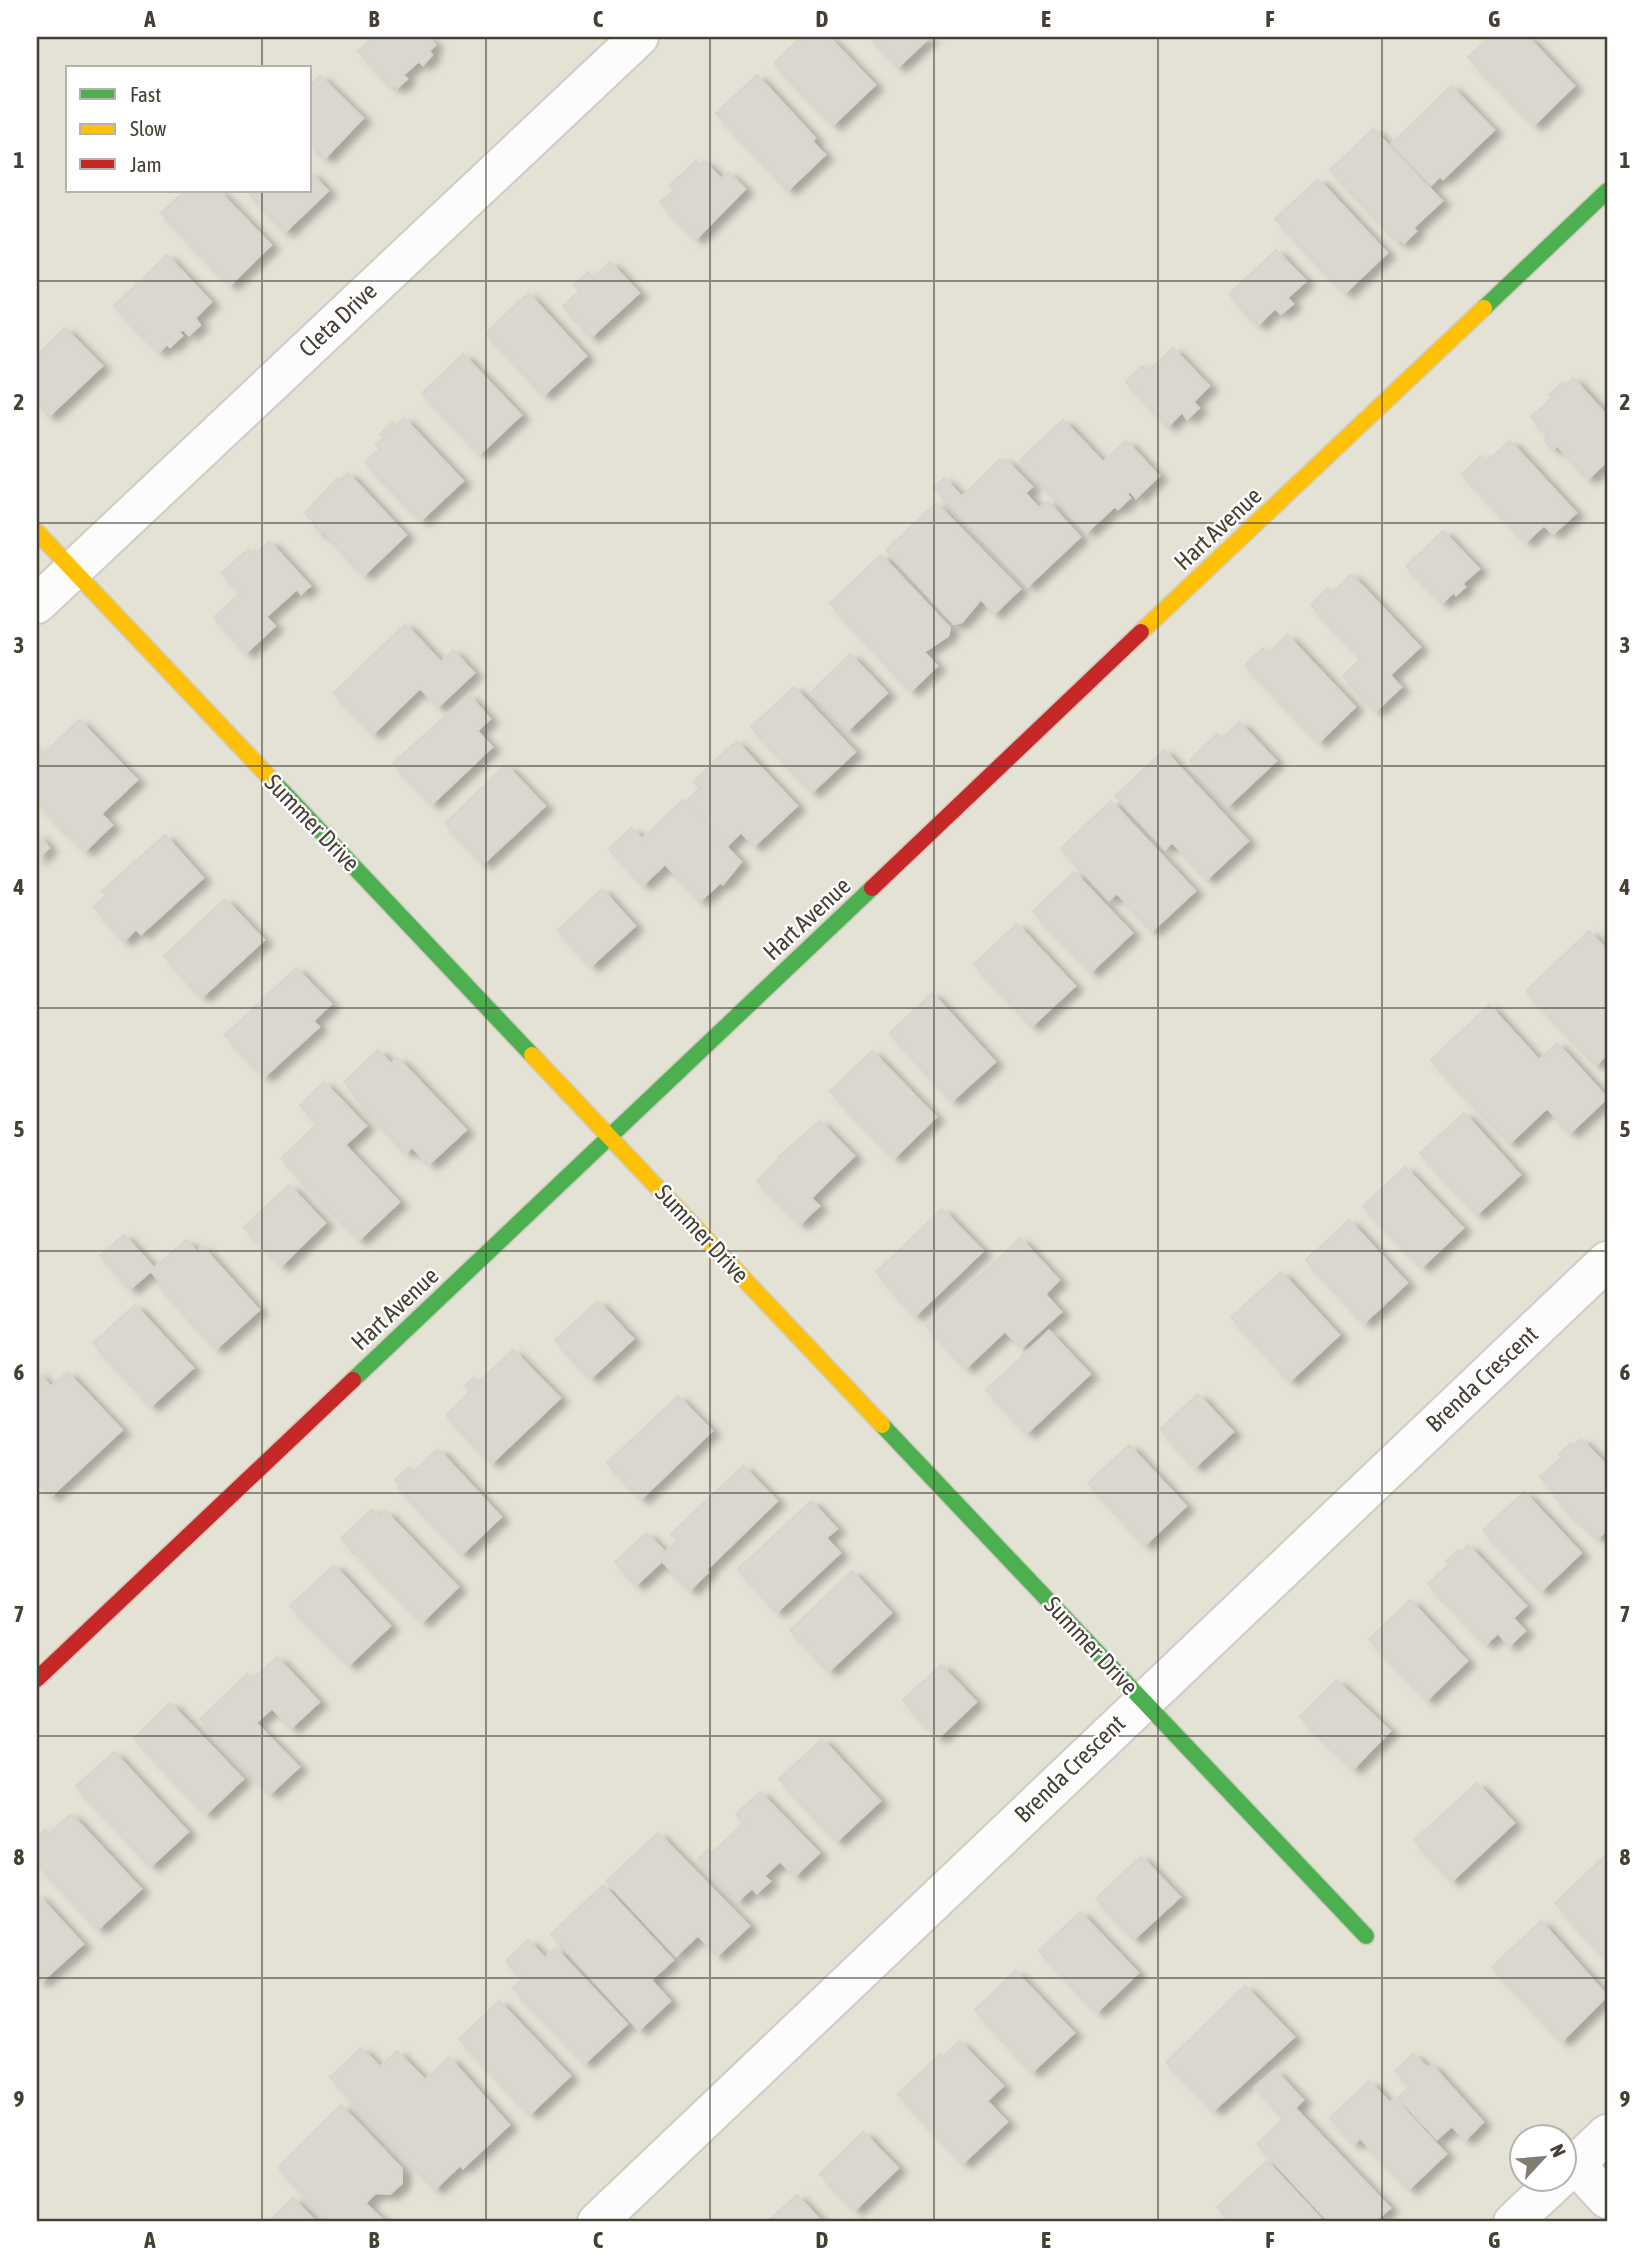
<svg xmlns="http://www.w3.org/2000/svg" width="1644" height="2259" font-family="'Asap Condensed',sans-serif">
<style>
.residential{fill:#e4e1d5;fill-rule:evenodd}
.building{fill:#d9d7d0;stroke:#d8d5ce;stroke-width:2;filter:url(#shadow)}
.lines{fill:none;stroke-linecap:round;stroke-linejoin:round}
.street-casing{stroke:#ceccc6;stroke-width:42}
.fast-casing{stroke:#d0ccbf;stroke-width:19}
.slow-casing{stroke:#d0ccbf;stroke-width:19}
.jam-casing{stroke:#d0ccbf;stroke-width:19}
.street{stroke:#fdfcfc;stroke-width:38}
.fast{stroke:#4caf50;stroke-width:16}
.slow{stroke:#ffc107;stroke-width:16}
.jam{stroke:#c62828;stroke-width:16}
.grid{fill:none;stroke:#464034;stroke-width:2;stroke-opacity:0.55}
.labels{text-anchor:middle;stroke-width:5;stroke-linejoin:round;paint-order:stroke}
.street-label{font-size:24px;fill:#464034;stroke:#fff}
.neatline{fill:none;stroke:#464034;stroke-width:2.5}
.grid-label{font-size:23px;text-anchor:middle;font-weight:bold;fill:#464034}
</style>
<defs>
<filter id="shadow"><feDropShadow dx="8" dy="4.5" stdDeviation="3.5" flood-color="#0004"/></filter>
</defs>
<rect width="100%" height="100%" fill="#f0eee8"/>
<path class="residential" d="M37,37H1607V2222H37ZM68,68H310V191H68ZM1522,2136H1564V2178H1522Z"/>
<path class="building" d="M373,37H427L435,45L429,51L432,55L423,65L419,61L403,75L407,79L397,88L394,84L392,87L358,51Z
M801,37L806,41L811,37H829L875,85L833,125L774,63Z
M870,37H930L898,67Z
M1490,37H1528L1574,86L1534,125L1468,57Z
M757,75L815,138L812,141L825,155L788,190L716,113Z
M320,76L363,118L325,158L310,144V86Z
M1451,86L1494,130L1443,179L1440,176L1431,185L1391,144Z
M1373,129L1442,201L1413,228L1416,231L1404,243L1401,239L1398,242L1330,170Z
M696,160L699,165L704,161L721,179L728,172L745,189L696,239L660,202L674,190L670,185L679,176L683,181L681,175Z
M310,172L328,191L285,232L247,191H310Z
M1318,179L1387,253L1345,293L1275,219Z
M185,191H219L271,245L230,285L161,213Z
M1276,250L1306,281L1287,298L1293,304L1281,314L1275,308L1258,325L1229,294Z
M167,255L211,302L195,318L200,325L189,335L183,329L179,332L182,336L170,347L167,344L159,352L114,306Z
M610,262L639,293L591,337L563,306L580,290L574,285L588,272L593,278Z
M528,293L586,356L544,395L486,333Z
M65,328L102,366L49,416L37,402V355Z
M1173,348L1209,386L1193,402L1199,408L1187,419L1182,412L1168,426L1126,382L1142,366L1147,372Z
M463,354L521,415L480,454L422,393Z
M1573,378L1607,416V461L1588,479L1557,445L1553,449L1544,440L1548,435L1531,417L1552,398L1549,395L1562,382L1565,386Z
M404,418L463,481L421,520L365,462L380,449L375,445L384,437L380,434L393,422L396,426Z
M1063,420L1103,462L1126,441L1159,476L1136,498L1130,491L1127,494L1130,498L1118,509L1115,506L1087,532L1020,460Z
M1510,441L1576,513L1553,534L1544,525L1526,542L1462,474L1481,456L1487,462Z
M1000,459L1004,462L1006,460L1032,487L1025,493L1039,508L1047,501L1080,537L1028,586L934,488L944,478L962,497Z
M348,473L406,535L364,575L322,530L320,532L314,526L316,524L305,513L337,478L339,481Z
M936,503L1020,589L994,614L981,599L962,622L954,624L886,550Z
M1443,531L1479,569L1462,584L1465,587L1456,595L1454,592L1442,603L1406,566Z
M269,541L310,586L301,594L297,589L266,617L275,626L246,653L214,617L240,593L222,573L248,549L254,556Z
M881,555L950,628L948,636L924,652L937,666L911,691L830,603Z
M1351,574L1420,647L1390,675L1401,687L1376,711L1343,676L1361,658L1311,605L1328,588L1332,593Z
M405,624L441,662L453,650L474,673L438,707L420,688L373,734L334,693Z
M1287,635L1355,707L1319,742L1245,665L1263,648L1268,654Z
M850,654L887,693L848,730L811,692Z
M794,687L855,752L812,792L751,727Z
M469,695L490,719L477,731L492,747L432,804L393,763Z
M79,720L137,780L101,814L112,825L85,851L37,802V750L39,748L44,754Z
M1239,722L1276,761L1228,806L1192,768L1194,765L1190,760L1217,734L1222,739Z
M736,741L797,806L754,846L741,832L728,845L686,801L700,788L693,782Z
M1164,750L1248,841L1207,879L1172,842L1165,849L1115,796Z
M506,765L545,806L483,864L445,823Z
M683,800L741,862L723,884L721,882L700,901L665,864L643,885L609,849L631,828L642,839Z
M1111,801L1195,891L1152,931L1117,893L1109,900L1061,848Z
M37,834L49,848L37,859Z
M165,835L203,878L141,934L136,929L124,941L94,907L106,895L102,891Z
M1074,872L1132,933L1091,972L1033,911Z
M602,889L635,926L591,966L558,930Z
M225,899L264,940L202,997L164,956Z
M1017,924L1075,986L1032,1026L974,964Z
M1589,931L1607,950V1054L1596,1065L1526,991Z
M296,968L331,1004L313,1021L319,1027L264,1077L225,1035Z
M932,993L995,1062L952,1101L890,1033Z
M1489,1005L1539,1060L1557,1043L1607,1098L1570,1133L1547,1108L1510,1143L1431,1060Z
M378,1050L391,1064L398,1058L466,1130L429,1164L412,1147L406,1153L355,1098L357,1096L344,1082Z
M872,1051L936,1117L894,1158L830,1091Z
M324,1082L366,1126L345,1145L399,1202L359,1240L281,1158L317,1124L300,1105Z
M1464,1113L1520,1175L1477,1214L1420,1153Z
M820,1121L854,1156L811,1198L819,1206L800,1224L757,1181L779,1159L778,1157Z
M1405,1167L1463,1228L1422,1267L1363,1206Z
M289,1185L325,1223L281,1266L244,1227Z
M942,1209L983,1251L915,1316L876,1272Z
M1349,1220L1407,1283L1364,1323L1306,1260Z
M124,1235L154,1268L186,1240L197,1252L202,1246L259,1310L216,1349L159,1286L162,1284L151,1271L130,1289L100,1255Z
M1020,1238L1059,1280L1045,1294L1061,1312L1021,1348L1005,1331L966,1368L926,1326Z
M1281,1272L1339,1335L1290,1381L1231,1317Z
M598,1301L633,1339L591,1378L555,1340Z
M135,1305L193,1368L151,1406L93,1343Z
M1049,1331L1090,1374L1027,1433L986,1390Z
M513,1350L560,1398L492,1463L446,1415L470,1391L465,1386L473,1378L478,1383Z
M37,1372L51,1387L67,1372L122,1430L51,1496L37,1481Z
M1198,1394L1233,1432L1195,1467L1160,1429Z
M678,1396L712,1431L641,1499L607,1463Z
M1581,1439L1607,1466V1529L1598,1538L1567,1510V1505L1565,1508L1555,1497L1558,1495L1540,1477L1562,1457L1559,1454L1571,1443L1574,1445Z
M1129,1445L1186,1506L1145,1545L1088,1483Z
M438,1449L501,1517L462,1554L398,1487L400,1485L395,1480L409,1467L414,1472Z
M743,1466L777,1501L706,1570L708,1572L690,1590L662,1561L636,1585L615,1562L646,1533L665,1552L678,1540L671,1534Z
M1524,1492L1581,1553L1541,1591L1483,1530Z
M811,1501L837,1529L826,1538L840,1553L777,1612L738,1569Z
M372,1509L379,1517L385,1511L458,1587L422,1622L341,1538Z
M1468,1545L1526,1606L1513,1618L1525,1631L1509,1646L1498,1633L1486,1644L1428,1584L1449,1564L1446,1561L1458,1550L1461,1552Z
M334,1565L390,1626L349,1665L290,1606Z
M852,1571L891,1613L829,1671L790,1630Z
M1410,1600L1467,1661L1427,1700L1369,1639Z
M277,1657L319,1702L291,1728L272,1708L256,1723L299,1767L270,1794L200,1719L247,1674L252,1680Z
M941,1665L976,1702L938,1738L903,1700Z
M1336,1680L1390,1731L1353,1769L1300,1717Z
M170,1703L243,1779L206,1814L134,1738Z
M822,1739L880,1801L837,1841L779,1779Z
M114,1752L188,1832L151,1866L76,1786Z
M1477,1783L1514,1823L1452,1881L1414,1840Z
M760,1792L819,1853L795,1876L780,1861L764,1876L770,1881L757,1893L752,1888L738,1901L698,1859L708,1849L712,1853L744,1823L736,1814Z
M71,1814L141,1889L98,1929L37,1863V1837L45,1829L49,1834Z
M658,1833L749,1926L717,1956L698,1935L676,1956L606,1881Z
M1607,1854V1960L1555,1903Z
M1141,1856L1180,1897L1134,1939L1096,1899Z
M603,1885L673,1960L651,1980L670,2001L639,2030L551,1934Z
M37,1894L83,1944L41,1982L37,1978Z
M1080,1912L1138,1973L1097,2012L1039,1951Z
M1541,1921L1607,1996L1562,2041L1492,1967Z
M528,1940L545,1958L555,1948L627,2024L585,2063L513,1988L522,1979L506,1961Z
M1015,1971L1074,2033L1032,2072L975,2010Z
M1245,1986L1294,2037L1214,2110L1166,2062Z
M499,2001L570,2076L530,2114L459,2039Z
M959,2041L1003,2086L987,2101L1007,2122L963,2163L898,2094L940,2054L943,2057Z
M361,2048L380,2067L397,2051L425,2080L449,2057L509,2125L463,2168L460,2165L435,2189L330,2077Z
M1413,2054L1428,2068L1431,2064L1483,2122L1465,2140L1452,2126L1437,2139L1398,2098L1410,2086L1395,2071Z
M1275,2070L1303,2100L1295,2108L1390,2208L1374,2222H1329L1257,2144L1284,2118L1255,2087Z
M1369,2081L1390,2103L1394,2098L1446,2154L1409,2189L1360,2138L1354,2144L1330,2118Z
M341,2105L402,2169V2183L390,2194L376,2193L365,2203L385,2222H331L278,2167Z
M863,2132L898,2168L855,2210L820,2174Z
M1267,2161L1324,2222H1230L1217,2207Z
M797,2195L822,2222H767Z
M293,2198L316,2222H268Z"/>
<g class="lines">
<g class="street-casing">
<path id="street" d="M37,604L639,37
M1575,2164L1607,2199
M1564,2175L1607,2134
M597,2222L1607,1261
M1513,2222L1560,2178"/>
</g>
<g class="fast-casing">
<path id="fast" d="M1484,308L1607,191
M271,779L532,1055
M353,1380L872,888
M882,1425L1366,1936"/>
</g>
<g class="slow-casing">
<path id="slow" d="M37,532L271,779
M1141,632L1484,308
M532,1055L882,1425"/>
</g>
<g class="jam-casing">
<path id="jam" d="M872,888L1141,632
M37,1679L353,1380"/>
</g>
<use href="#street" class="street"/>
<use href="#fast" class="fast"/>
<use href="#slow" class="slow"/>
<use href="#jam" class="jam"/>
</g>
<path class="grid" d="M262,37V68M486,37V2222M710,37V2222M934,37V2222M1158,37V2222M1382,37V2222M262,191V2222M37,281H1607M37,523H1607M37,766H1607M37,1008H1607M37,1251H1607M37,1493H1607M37,1736H1607M37,1978H1607"/>
<g class="labels">
<g class="street-label">
<text transform="translate(338 320) rotate(-43)" y="8">Cleta Drive</text>
<text transform="translate(1218 529) rotate(-43)" y="8">Hart Avenue</text>
<text transform="translate(312 823) rotate(46)" y="8">Summer Drive</text>
<text transform="translate(807 919) rotate(-43)" y="8">Hart Avenue</text>
<text transform="translate(702 1234) rotate(47)" y="8">Summer Drive</text>
<text transform="translate(395 1309) rotate(-43)" y="8">Hart Avenue</text>
<text transform="translate(1482 1379) rotate(-43)" y="8">Brenda Crescent</text>
<text transform="translate(1091 1646) rotate(47)" y="8">Summer Drive</text>
<text transform="translate(1070 1769) rotate(-44)" y="8">Brenda Crescent</text>
</g>
</g>
<rect width="1644" height="2259" fill="none" stroke="#ffffff" stroke-width="77"/>
<rect x="66" y="66" width="245" height="126" fill="#ffffff" stroke="#b5b3ae" stroke-width="2"/>
<rect x="80" y="89" width="35" height="10" fill="#4caf50" stroke="#b5b3ae" stroke-width="2"/>
<text x="130" y="102" font-size="21" fill="#464034">Fast</text>
<rect x="80" y="124" width="35" height="10" fill="#ffc107" stroke="#b5b3ae" stroke-width="2"/>
<text x="130" y="136" font-size="21" fill="#464034">Slow</text>
<rect x="80" y="159" width="35" height="10" fill="#c62828" stroke="#b5b3ae" stroke-width="2"/>
<text x="130" y="172" font-size="21" fill="#464034">Jam</text>
<g transform="translate(1543 2158) rotate(64)"><circle r="33" fill="#ffffff" stroke="#b5b3ae" stroke-width="2"/>
<path d="M0-5L12 26L0 18L-12 26Z" fill="#827d73"/>
<text y="-10" font-size="19" font-weight="bold" text-anchor="middle" fill="#464034">N</text>
</g>
<rect x="38" y="38" width="1568" height="2182" class="neatline"/>
<g class="grid-label">
<text x="150" y="27">A</text>
<text x="374" y="27">B</text>
<text x="598" y="27">C</text>
<text x="822" y="27">D</text>
<text x="1046" y="27">E</text>
<text x="1270" y="27">F</text>
<text x="1494" y="27">G</text>
<text x="19" y="168">1</text>
<text x="1625" y="168">1</text>
<text x="19" y="410">2</text>
<text x="1625" y="410">2</text>
<text x="19" y="653">3</text>
<text x="1625" y="653">3</text>
<text x="19" y="895">4</text>
<text x="1625" y="895">4</text>
<text x="19" y="1137">5</text>
<text x="1625" y="1137">5</text>
<text x="19" y="1380">6</text>
<text x="1625" y="1380">6</text>
<text x="19" y="1622">7</text>
<text x="1625" y="1622">7</text>
<text x="19" y="1865">8</text>
<text x="1625" y="1865">8</text>
<text x="19" y="2107">9</text>
<text x="1625" y="2107">9</text>
<text x="150" y="2248">A</text>
<text x="374" y="2248">B</text>
<text x="598" y="2248">C</text>
<text x="822" y="2248">D</text>
<text x="1046" y="2248">E</text>
<text x="1270" y="2248">F</text>
<text x="1494" y="2248">G</text>
</g>
</svg>
